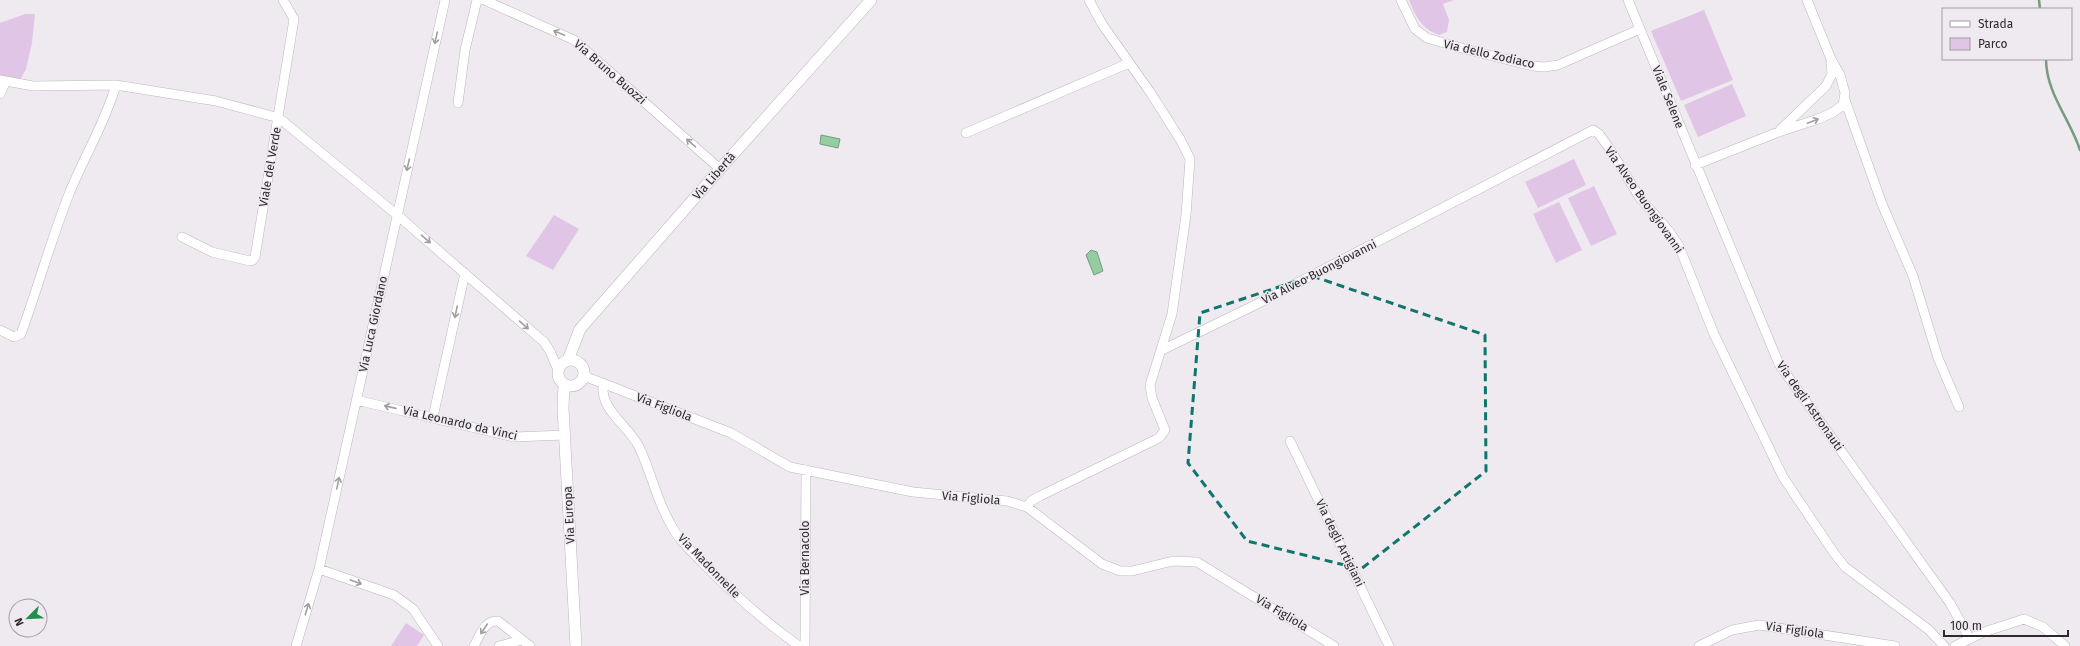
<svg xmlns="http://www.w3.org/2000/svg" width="2080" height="646" font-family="'Fira Sans',sans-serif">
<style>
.green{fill:#e1c5e6}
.water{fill:#94cda2;stroke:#759c7f}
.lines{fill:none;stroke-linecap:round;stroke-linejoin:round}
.stream{stroke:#759c7f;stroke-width:2.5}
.minor-casing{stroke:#bcb7bd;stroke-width:10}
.tertiary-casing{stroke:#bcb7bd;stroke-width:12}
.minor{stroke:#fff;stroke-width:9}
.tertiary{stroke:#fff;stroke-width:11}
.oneway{stroke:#a09fa0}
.marked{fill:none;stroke:#0f766e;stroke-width:3;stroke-dasharray:8 5;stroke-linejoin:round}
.labels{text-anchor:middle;stroke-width:3;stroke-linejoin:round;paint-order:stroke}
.street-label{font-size:12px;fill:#2c2a2d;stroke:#efeaf0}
</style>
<rect width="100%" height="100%" fill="#efeaf0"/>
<path class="green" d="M1409,0H1454L1443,4L1449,20L1447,32L1439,35C1421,28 1416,17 1409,0Z
M1704,10L1733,80L1681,101L1651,31Z
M25,14H35L32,43L26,69L20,80L0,75V23Z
M1732,84L1746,116L1698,137L1684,105Z
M1574,159L1586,185L1538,208L1525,182Z
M1594,186L1617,234L1591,246L1568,198Z
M1559,202L1582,250L1556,263L1533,214Z
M554,215L579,229L553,270L526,256Z
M406,623L424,635L417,646H391Z"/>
<path class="water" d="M821,135L840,139L838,148L820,144Z
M1091,250L1097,252L1103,271L1094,275L1086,255Z"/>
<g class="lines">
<path class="stream" d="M2039,0L2040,9
M2046,59C2046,93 2070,119 2080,150"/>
<g class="minor-casing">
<path id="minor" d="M484,0L574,40L720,169
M1401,0L1415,29L1427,38L1465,49L1533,66L1544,67L1558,65L1640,29
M1628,0L1779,364L1950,603L1970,639
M0,80L33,86L116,85L216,101L279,118L396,214L544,342L550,351L558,370
M0,94L6,81
M1845,100L1882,204L1913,276L1938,358L1959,407
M458,103L465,50L477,0
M1780,130L1826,86L1832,74L1831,62
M966,133L1129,63
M1695,165L1776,133L1818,119L1832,113L1843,105L1845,93L1840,75L1831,59L1807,0
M182,237L212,252L250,261L253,260L255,257L294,19L283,0
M0,330L14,337L21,334C38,287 51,240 69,194C84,157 105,123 116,85
M1162,350L1251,307L1593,130L1599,134L1611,151L1640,198L1669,231L1679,246L1714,334L1783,477L1834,553L1845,567L1929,630L1944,646
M584,376L731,433L790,467L913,492L1007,501L1027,507L1102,564L1120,571H1132L1173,561L1197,562L1334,646
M603,383C600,412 628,424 639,447C651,471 656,499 670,523C677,538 691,551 703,563C733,594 764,621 799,646
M356,400L514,437L565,435
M433,417L465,273
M1290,441L1389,646
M1027,507L1031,501L1040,496L1159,438L1165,430L1152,398L1150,385L1172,314L1186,215L1190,159L1180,139L1150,92L1102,24L1089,0
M319,569L394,595L413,609L438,646
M296,646L319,569L445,0
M474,646C480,636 484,620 498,621L530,646
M499,646L522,640
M805,646L806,470
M1699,646L1732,630L1759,625L1895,646
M1955,646L1984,632L2024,619L2043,627L2065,646"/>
</g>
<g class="tertiary-casing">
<path id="tertiary" d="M558 373a13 13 0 1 1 26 0a13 13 0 1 1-26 0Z
M568,360L580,329L720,169L871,0
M564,384L563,408L576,646"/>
</g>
<use href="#minor" class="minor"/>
<use href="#tertiary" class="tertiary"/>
</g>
<defs><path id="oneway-shaft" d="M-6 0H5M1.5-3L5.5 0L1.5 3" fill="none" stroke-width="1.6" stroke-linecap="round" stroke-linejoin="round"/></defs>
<g class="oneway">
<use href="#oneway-shaft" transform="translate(559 33) rotate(-157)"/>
<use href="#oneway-shaft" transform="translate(436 38) rotate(103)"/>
<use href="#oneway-shaft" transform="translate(1813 121) rotate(-21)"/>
<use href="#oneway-shaft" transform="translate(691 143) rotate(-139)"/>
<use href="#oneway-shaft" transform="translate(408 165) rotate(103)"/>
<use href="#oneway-shaft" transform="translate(426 239) rotate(41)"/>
<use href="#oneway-shaft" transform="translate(456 312) rotate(102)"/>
<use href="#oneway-shaft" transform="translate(524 325) rotate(41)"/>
<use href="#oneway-shaft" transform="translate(390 407) rotate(-167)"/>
<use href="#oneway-shaft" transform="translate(338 483) rotate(-78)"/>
<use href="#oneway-shaft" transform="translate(356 582) rotate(20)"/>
<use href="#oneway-shaft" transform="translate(307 609) rotate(-73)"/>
<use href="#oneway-shaft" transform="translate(484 629) rotate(123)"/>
</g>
<path class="marked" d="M1312,276L1485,335L1486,471L1361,569L1247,541L1188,463L1200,313Z"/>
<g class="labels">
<g class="street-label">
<text transform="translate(1489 54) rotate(13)" y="4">Via dello Zodiaco</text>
<text transform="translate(610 72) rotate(41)" y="4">Via Bruno Buozzi</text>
<text transform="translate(1668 97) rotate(68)" y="4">Viale Selene</text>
<text transform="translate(270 167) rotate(-80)" y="4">Viale del Verde</text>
<text transform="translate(714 176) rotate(-49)" y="4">Via Libertà</text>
<text transform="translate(1644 200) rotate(55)" y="4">Via Alveo Buongiovanni</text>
<text transform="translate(1319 272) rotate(-27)" y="4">Via Alveo Buongiovanni</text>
<text transform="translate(373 324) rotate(-78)" y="4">Via Luca Giordano</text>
<text transform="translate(1810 406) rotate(55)" y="4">Via degli Astronauti</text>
<text transform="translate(664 407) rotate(21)" y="4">Via Figliola</text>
<text transform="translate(460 423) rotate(13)" y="4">Via Leonardo da Vinci</text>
<text transform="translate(971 498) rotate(5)" y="4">Via Figliola</text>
<text transform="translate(569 515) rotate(-93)" y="4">Via Europa</text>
<text transform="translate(1340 543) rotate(64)" y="4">Via degli Artigiani</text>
<text transform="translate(805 558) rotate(-90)" y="4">Via Bernacolo</text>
<text transform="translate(709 566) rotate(46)" y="4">Via Madonnelle</text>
<text transform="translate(1282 613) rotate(31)" y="4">Via Figliola</text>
<text transform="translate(1795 630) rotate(8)" y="4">Via Figliola</text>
</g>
</g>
<rect x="1942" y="8" width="130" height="52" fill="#efeaf0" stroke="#a19da2"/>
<rect x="1950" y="21" width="20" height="6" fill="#ffffff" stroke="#a19da2"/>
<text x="1978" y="28" font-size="12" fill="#2c2a2d">Strada</text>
<rect x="1950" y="38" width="20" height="12" fill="#e1c5e6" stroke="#a19da2"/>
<text x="1978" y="48" font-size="12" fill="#2c2a2d">Parco</text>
<g transform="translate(28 618) rotate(246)"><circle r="19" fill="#efeaf0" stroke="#a19da2"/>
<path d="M0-3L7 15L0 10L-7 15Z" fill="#1b934e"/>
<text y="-6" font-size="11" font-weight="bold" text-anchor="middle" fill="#2c2a2d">N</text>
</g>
<path d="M1944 630v6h124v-6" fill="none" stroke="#2c2a2d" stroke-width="2"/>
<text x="1950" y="630" font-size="12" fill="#2c2a2d" stroke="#efeaf0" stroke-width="3" paint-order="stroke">100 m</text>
</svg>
